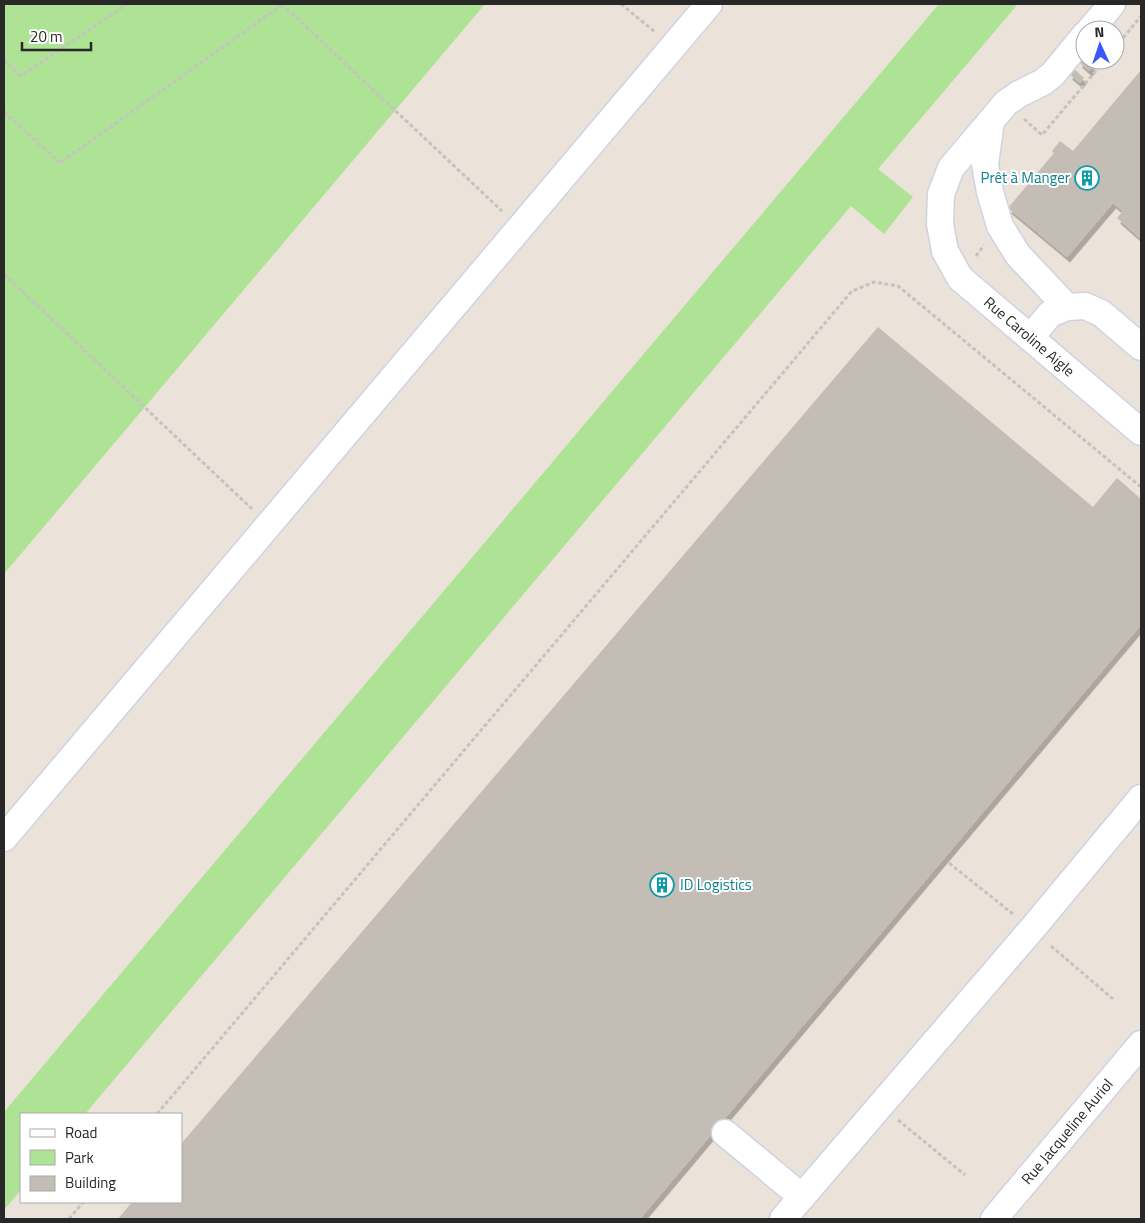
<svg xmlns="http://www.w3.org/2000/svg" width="1145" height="1223" font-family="'Titillium Web',sans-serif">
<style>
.green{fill:#aee295}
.building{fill:#c3bdb6;filter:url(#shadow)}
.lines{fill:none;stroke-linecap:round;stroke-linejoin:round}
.minor-casing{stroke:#cfd2e1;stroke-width:29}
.path{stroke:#c3c3c3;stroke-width:3;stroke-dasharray:4 2.5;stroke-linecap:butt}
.minor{stroke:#fff;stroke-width:26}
.labels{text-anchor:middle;stroke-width:4;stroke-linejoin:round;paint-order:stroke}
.culture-label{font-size:15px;fill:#0d838f;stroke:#fff;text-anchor:end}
.street-label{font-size:15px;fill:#282828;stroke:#fff}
</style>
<defs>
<filter id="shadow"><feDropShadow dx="3" dy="5.5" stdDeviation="0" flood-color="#0004"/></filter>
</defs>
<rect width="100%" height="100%" fill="#ebe3d9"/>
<path class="green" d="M4,4H485L4,574Z
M939,4H1018L878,169L913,197L884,234L851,206L85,1114H21V1190L4,1210V1112Z"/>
<path class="building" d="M1083,57L1085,60L1094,66L1089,71L1079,62Z
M1074,69L1084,78L1080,83L1069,74Z
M1141,70V239L1117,218L1123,211L1113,203L1067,257L1008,208L1054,153L1052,151L1060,141L1073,151Z
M878,327L1093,507L1117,478L1141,499V625L640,1219H118L132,1202H181V1144Z"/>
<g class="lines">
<g class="minor-casing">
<g id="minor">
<path d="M1090,30L1112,4"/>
<path id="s1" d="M1085,35L1053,74L1043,82L1019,94L1006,103L951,168L941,194L940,224L945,251L960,278L1141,432"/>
<path d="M991,121L985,164L990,192L1000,226L1018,255L1067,307"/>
<path d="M1030,338L1050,314L1067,307L1085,306L1101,313L1141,347"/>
<path d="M4,838L709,4"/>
<path d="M725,1133L802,1197"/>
<path d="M783,1219L1032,929L1141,798"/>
<path id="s2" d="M994,1219L1141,1044"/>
</g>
</g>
<path class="path" d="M282,4L502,211
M621,4L655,32
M1115,48L1141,16
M4,60L21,76L127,4
M4,112L60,163L283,4
M1024,119L1042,135L1105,60
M976,256L984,245
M4,274L252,509
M949,863L1013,914
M1051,946L1113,999
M157,1114L852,291L874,282L898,286L1141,487
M898,1120L965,1175
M69,1219L83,1202"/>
<use href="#minor" class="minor"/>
</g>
<defs>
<g id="building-ring" transform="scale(1.25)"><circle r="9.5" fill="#fff" stroke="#0f9aa8" stroke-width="1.5"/><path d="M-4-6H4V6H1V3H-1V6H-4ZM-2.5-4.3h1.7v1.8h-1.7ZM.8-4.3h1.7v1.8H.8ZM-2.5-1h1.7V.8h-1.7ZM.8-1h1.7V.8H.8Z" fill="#0f9aa8"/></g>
</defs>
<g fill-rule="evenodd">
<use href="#building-ring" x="1087" y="178"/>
<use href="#building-ring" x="662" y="885"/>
</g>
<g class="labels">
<g class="culture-label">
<text x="1070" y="183">Prêt à Manger</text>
<text x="680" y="890" text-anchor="start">ID Logistics</text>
</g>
<g class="street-label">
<text dy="5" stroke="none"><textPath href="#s1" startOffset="398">Rue Caroline Aigle</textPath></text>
<text dy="5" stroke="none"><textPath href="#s2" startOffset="114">Rue Jacqueline Auriol</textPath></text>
</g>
</g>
<rect width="1145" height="1223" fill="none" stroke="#282828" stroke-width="10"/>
<rect x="20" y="1113" width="162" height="90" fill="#ffffff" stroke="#a9a9a9"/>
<rect x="30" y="1129" width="25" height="8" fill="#ffffff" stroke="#a9a9a9"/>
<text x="65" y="1138" font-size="15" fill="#282828">Road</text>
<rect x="30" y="1150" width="25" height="15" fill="#aee295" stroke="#a9a9a9"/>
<text x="65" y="1163" font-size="15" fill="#282828">Park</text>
<rect x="30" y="1176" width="25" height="15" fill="#c3bdb6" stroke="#a9a9a9"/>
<text x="65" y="1188" font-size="15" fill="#282828">Building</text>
<g transform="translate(1100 45) rotate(357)"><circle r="24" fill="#ffffff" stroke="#a9a9a9"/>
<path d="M0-4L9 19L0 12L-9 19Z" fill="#3859f9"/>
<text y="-8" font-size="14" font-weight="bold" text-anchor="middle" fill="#282828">N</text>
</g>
<path d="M22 42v8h69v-8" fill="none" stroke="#282828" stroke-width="2.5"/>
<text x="30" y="42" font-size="15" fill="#282828" stroke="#ffffff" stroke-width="4" paint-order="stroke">20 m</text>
</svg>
